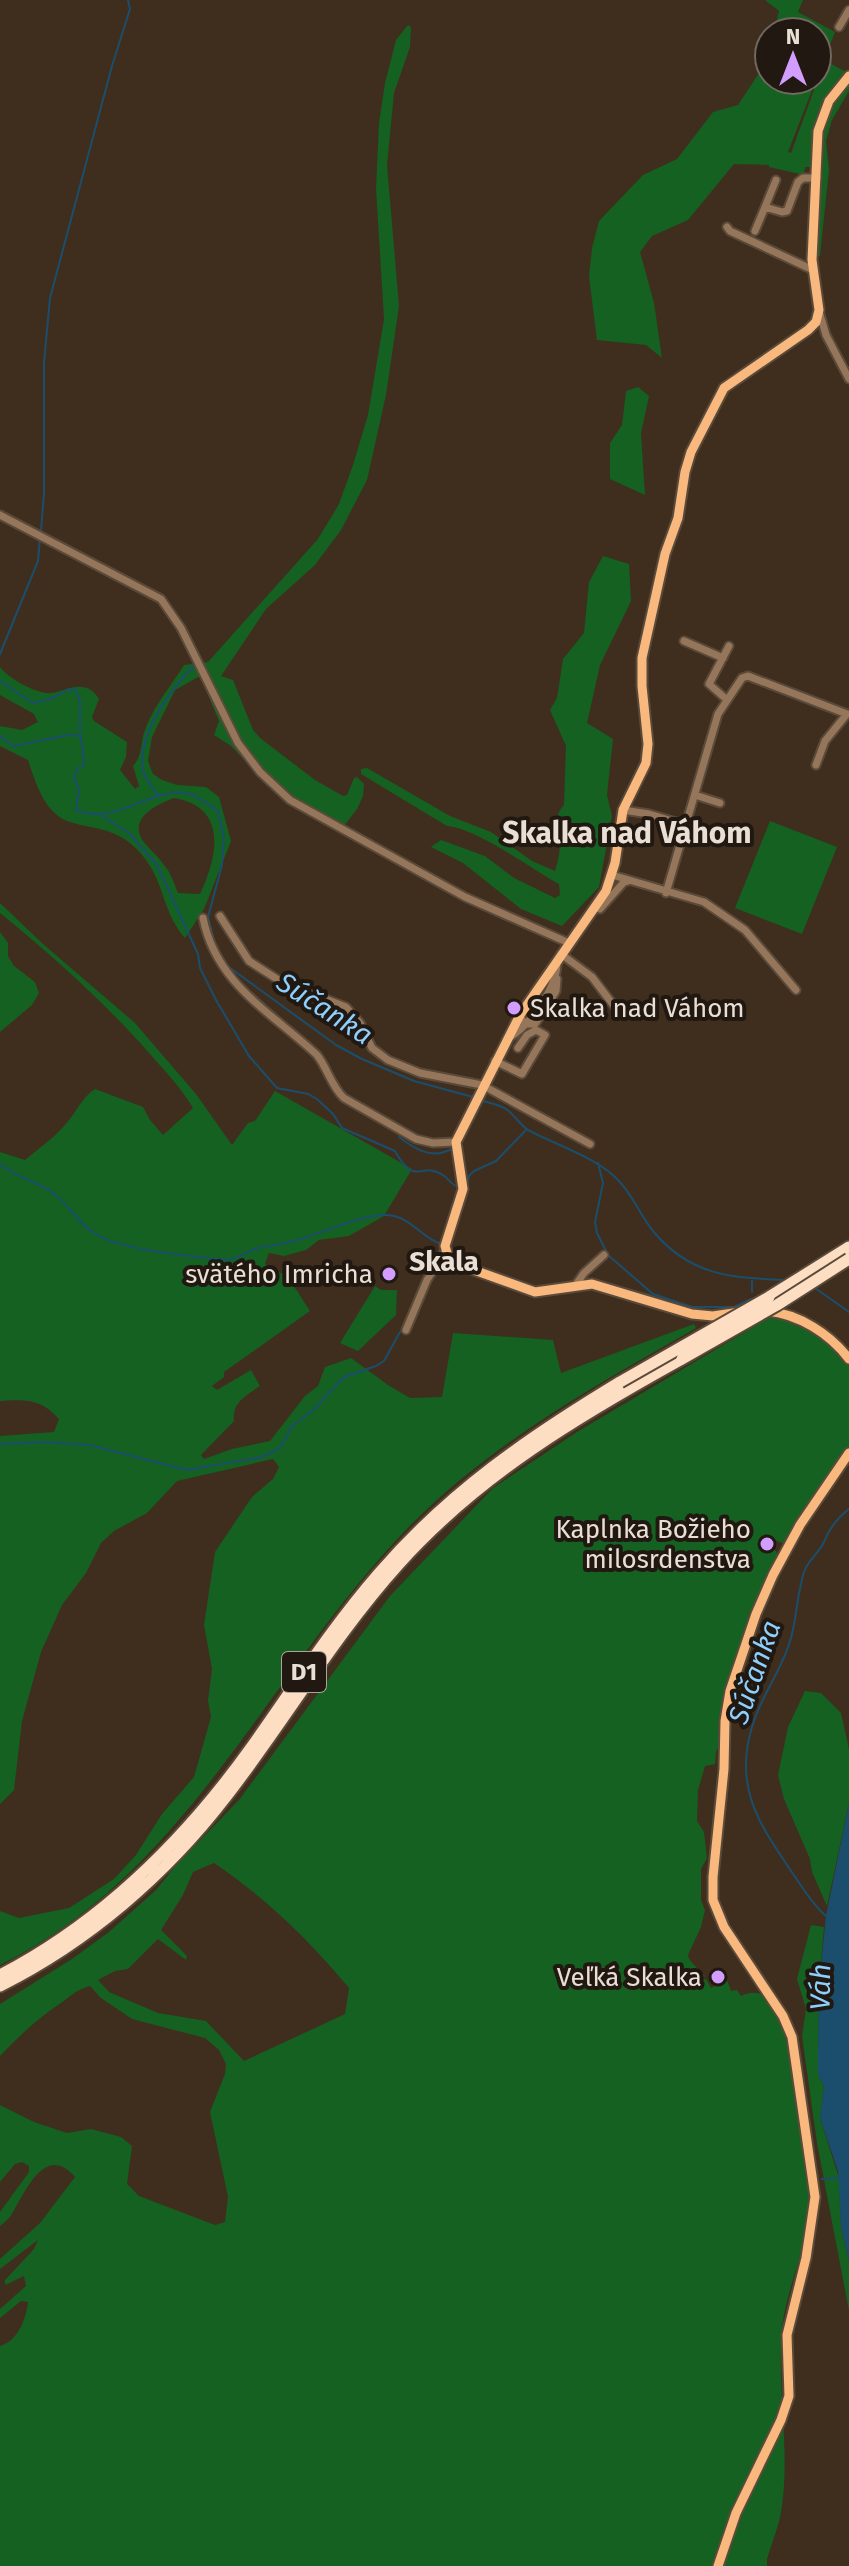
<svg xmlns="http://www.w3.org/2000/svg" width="849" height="2566" font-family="'Fira Sans',sans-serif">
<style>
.green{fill:#146121;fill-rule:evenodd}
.water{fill:#1b4e6d}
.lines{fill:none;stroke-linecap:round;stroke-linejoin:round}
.stream{stroke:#1b4e6d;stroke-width:2}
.minor-casing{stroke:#5a4a3a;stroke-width:11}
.major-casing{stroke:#5a4a3a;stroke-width:13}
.highway-casing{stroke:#5a4a3a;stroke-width:15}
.minor{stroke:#95765a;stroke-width:7}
.major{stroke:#f9b87d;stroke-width:9}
.highway{stroke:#fedec3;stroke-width:11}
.highway-bridge-casing{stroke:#5a4a3a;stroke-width:15;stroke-linecap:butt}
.highway-bridge{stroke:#fedec3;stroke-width:11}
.poi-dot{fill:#d29dfd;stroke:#201811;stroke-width:3}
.labels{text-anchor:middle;stroke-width:8;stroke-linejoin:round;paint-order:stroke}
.shield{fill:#201811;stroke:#ada39a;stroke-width:2}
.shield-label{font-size:24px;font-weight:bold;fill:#eadfd5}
.poi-label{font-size:26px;fill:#eadfd5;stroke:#201811;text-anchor:end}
.water-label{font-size:28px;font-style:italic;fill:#8dcffd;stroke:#201811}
.neighbourhood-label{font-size:28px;font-weight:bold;fill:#eadfd5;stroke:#201811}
.quarter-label{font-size:30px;font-weight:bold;fill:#eadfd5;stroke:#201811}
</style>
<rect width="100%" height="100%" fill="#3f2e1d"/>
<path class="green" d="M765,0H803L798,12L835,32L824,60L846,72C817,107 815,123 813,167H805L804,175L769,167V165L734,164L688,220L652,236L640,252L654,303L662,358L646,345L597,340L589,276L592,248L599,221L643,175L677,159L713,112L738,105L767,61L769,54V80H816L788,152L791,153L819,76L817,78V32H774L779,11Z
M408,25L411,27L410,47L394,93L387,165L399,306L386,395L367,480L341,530L315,565L266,609L221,676L233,680L253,730L260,738L315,780L343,796L347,795L354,778L357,777L364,784L363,796L357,809L344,826L265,781L231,746L214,735L219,721L200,676L175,690L152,737L148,761L153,774L162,780L177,785L206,787L219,797L231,841L204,909L185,938C158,907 167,874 130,843C110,827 90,829 67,821C44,812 35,781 28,760L0,746V726L22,730L38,722L34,714L0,695V667C8,678 32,691 46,693C61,695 84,674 99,699L92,717L94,721L127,742L126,757L120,770L135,789L139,786L133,766C143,755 140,743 145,730C153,707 171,686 184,665L208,662L318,539L339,504L353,465L368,415L384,319L376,188L379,123L385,83L396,40ZM174,798C228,807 218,856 200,894L178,893C174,883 171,873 164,865C158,856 149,849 143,841C128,818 156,805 174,798Z
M849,82V91L832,120L826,141L829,170L820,256H817L822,128L832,103Z
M638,387L649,396L641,433L645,495L610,479V443L622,425L626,391Z
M603,556L629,564L631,601L600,665L587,723L613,739L607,795L612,816L599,887L562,926L521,909L463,863L431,847L441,840L485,856L514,878L555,898L560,895L559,884C532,869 476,828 447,826L361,774V769L367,768L450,816L491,832L532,861L555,871C557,863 561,852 559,844C556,829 553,817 564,805L566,746L550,710L557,698L563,659L584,633L589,582Z
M770,821L837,847L802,934L735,908Z
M0,903L43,944L135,1023L196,1094L232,1145L248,1123L255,1121L275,1091L412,1169L384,1216L349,1236L319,1240L306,1250L284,1256L269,1253L265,1264L288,1277L310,1311L224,1372V1377L212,1386L217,1390L251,1370L260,1386C246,1396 232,1402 234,1421L201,1455L204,1459L232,1449L270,1441L305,1396L318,1386L325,1367L351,1358L388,1385L410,1398L442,1397L453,1333L553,1340L561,1373L694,1324L696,1328C591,1388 484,1447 400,1536C265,1679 186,1874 0,1965V1911L19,1918L69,1908L114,1879L136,1855L162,1814L194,1777L211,1717L208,1701L212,1669L204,1625L215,1552L252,1497L273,1479L279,1467L273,1459L177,1481L147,1513L114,1531L101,1543L86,1573L62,1605L41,1652L22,1721L14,1790L0,1804V1436L54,1432L59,1419C42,1399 25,1399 0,1401V1152L25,1160C39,1148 53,1139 65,1125C76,1113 82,1097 95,1089L143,1107L150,1120L163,1135L193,1108C181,1088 166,1072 150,1054C105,1003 53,956 0,913Z
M0,932L8,943V956L14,966L35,982L39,993L32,1005L0,1032Z
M375,1286L381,1290H397L396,1315L358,1351L340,1343Z
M781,1315L810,1328L849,1363V1446L788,1539L782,1543L771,1538L767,1545L776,1551L778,1556L760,1591L722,1706L721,1742L716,1752L715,1764L705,1766L698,1790L697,1821L704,1832L707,1858L701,1869V1900L705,1910L701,1927L688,1955C689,1963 700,1969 705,1976L702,1978L703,1980L706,1979L711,1988L727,1980L731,1991L737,1990L741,1996C792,1971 799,2097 802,2126C805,2147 811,2170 811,2192C812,2237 786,2287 782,2329C777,2388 790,2447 782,2506C780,2524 772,2542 767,2559V2566H0V2346C18,2341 26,2319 28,2302L21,2301L0,2318V2309L26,2286L24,2276L5,2285V2280L34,2249L38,2240L0,2269V2259L40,2223L75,2177C46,2143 26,2190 13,2212C10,2218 5,2222 0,2226V2212L29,2172V2166L22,2162L15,2164L0,2182V2105L34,2122L67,2133L91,2129L121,2137L132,2146L127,2184L139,2196L215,2225L225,2222L228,2197L210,2112L225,2074L226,2064L219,2050L205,2038L132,2019L101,1998L90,1986C73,1991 71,1997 58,2005C36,2020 18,2037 0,2056V2004L72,1959L109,1932L156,1890L177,1864L239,1800L390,1596L493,1488L577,1432L772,1316ZM214,1863C268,1900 306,1937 349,1988L345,2014L244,2061L206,2021L158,2013L109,1992L98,1980L115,1971L128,1969L158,1939L186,1960L187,1956L161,1930L183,1895L193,1872Z
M805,1691L821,1693L841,1713L849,1749V1803L827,1906L812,1872L810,1859L784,1799L778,1775L788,1727Z
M811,1925L824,1927L819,1986L818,2075L824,2086L820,2118L839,2178L841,2227L849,2261V2311L817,2143L802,2036L806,2009L797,1979Z"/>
<path class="water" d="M849,1803V2261L841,2227L838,2171L820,2118L824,2086L818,2075V2054L819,1986L826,1916Z"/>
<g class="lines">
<path class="stream" d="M41,531L44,493V363L50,298L112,66L130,9L128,0
M0,654L38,561L40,538
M0,681L33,703L53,698L69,689L76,690L80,701V733
M0,736L13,746L68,735L81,736L84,765L77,769L74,778L79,790L76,810C116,826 149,788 186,793C197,795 209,805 218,811L224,838L222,865L208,917L215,944L226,965L336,1045L362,1059L414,1081L473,1097
M159,796C153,788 145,780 143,770C137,733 171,690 194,665
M101,815L129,833L157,865L198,954L200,968L216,1000L249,1056L277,1088L308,1094L317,1099L333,1114L342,1128L395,1151C416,1189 421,1160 443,1175C449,1179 450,1184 458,1187
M483,1101C490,1103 499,1105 506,1109C514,1114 520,1125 528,1130C556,1145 598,1158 618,1180C633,1195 640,1215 653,1231C690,1276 732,1278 786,1280
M399,1137C415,1149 430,1159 450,1150
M598,1163L603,1183L595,1222L597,1233L608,1255L653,1294L692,1307H734L751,1299
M0,1164C15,1176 32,1181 49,1190C67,1201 76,1222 94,1233C121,1251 193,1256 227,1260C238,1258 245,1253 255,1249C269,1245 284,1244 298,1240C323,1233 370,1210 394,1216C412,1220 423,1238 441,1244
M466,1187L469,1176L474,1171L496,1161L527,1129
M431,1266L440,1249
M815,1288L849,1312
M626,1289L650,1295
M752,1292V1281
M403,1327L421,1284
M0,1444L46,1442L89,1445L187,1470L262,1457L280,1448L292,1426L312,1411L344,1377L376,1366L384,1361L400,1332
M826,1916C811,1903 801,1885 789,1868C758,1822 734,1786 752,1727C761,1695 782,1671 791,1638C797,1616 797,1594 804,1572C808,1560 819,1553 824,1542C829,1529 837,1518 849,1509
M822,2179L839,2178"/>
<g class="minor-casing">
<path id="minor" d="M839,27L849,10
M776,180L765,207L782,212L787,211L798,182L803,178H817
M727,227L730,231L813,270
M755,231L765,207
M819,311L826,335L849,379
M0,515L161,599L181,628L238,743L260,772L290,800L465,897L569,943
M684,641L723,658
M726,699L709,684L729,646
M695,795L720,803
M623,810L649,814L686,825
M612,875L704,902L745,930L796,990
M666,893L718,714L742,678L748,676L847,714L825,741L816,765
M596,907L600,909L624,882L628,881
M220,916L249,961L280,981L346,1007L360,1023L372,1048L388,1060L420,1073L482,1085L590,1144
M203,918C216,984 271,1012 317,1055C328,1069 331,1086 344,1098L416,1139L433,1143L456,1142
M561,954L592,977L618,1011
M520,1015L524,1024H535L556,991L557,979
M507,1039C529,1027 557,988 557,963
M495,1061L522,1074L545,1035L536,1030L527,1035L518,1048
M433,1271L453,1262
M575,1286L584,1273L604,1255
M406,1330L427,1280L446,1250"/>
</g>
<g class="major-casing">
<path id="major" d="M767,1311C799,1314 830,1334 849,1359
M740,1312L713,1316L692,1314L592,1284L535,1292L457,1264L448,1256L445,1246L463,1189L456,1142L520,1015L606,891L615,863L623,810L646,763L648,744L642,686V658L665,554L678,518L685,472L691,452L724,388L808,330L816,322L819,310L812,260L818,131L829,101L849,76
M718,2566L736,2513L781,2420L789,2396L787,2335L806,2258L815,2197L792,2037L783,2016L724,1927L713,1900V1877L724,1769L725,1721L730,1691L756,1614L773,1575L800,1525L849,1453"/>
</g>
<g class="highway-casing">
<path id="highway" d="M769,1297L849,1247
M0,1975C102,1922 183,1842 250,1749C292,1690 331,1628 379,1573C450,1491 529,1437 620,1382
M0,1986C88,1942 166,1875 226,1797C285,1721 334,1636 399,1564C479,1475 579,1416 682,1359"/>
</g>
<use href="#minor" class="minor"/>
<use href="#major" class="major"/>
<use href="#highway" class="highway"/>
<g class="highway-bridge-casing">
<path id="highway-bridge" d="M682,1359L777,1305L849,1259
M620,1382L769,1297"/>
</g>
<use href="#highway-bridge" class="highway-bridge"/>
</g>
<g class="poi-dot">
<circle cx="514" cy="1008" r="8"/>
<circle cx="389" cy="1274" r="8"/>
<circle cx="767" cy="1544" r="8"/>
<circle cx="718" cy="1977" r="8"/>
</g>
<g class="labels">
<rect class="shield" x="282" y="1652" width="44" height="40" rx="6"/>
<g class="shield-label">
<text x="304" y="1680">D1</text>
</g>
<g class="poi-label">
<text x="530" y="1017" text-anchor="start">Skalka nad Váhom</text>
<text x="373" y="1283">svätého Imricha</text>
<text x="751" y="1538">Kaplnka Božieho<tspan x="751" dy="30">milosrdenstva</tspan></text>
<text x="702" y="1986">Veľká Skalka</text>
</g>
<g class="water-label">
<text transform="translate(325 1008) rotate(33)" y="10">Súčanka</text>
<text transform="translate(754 1672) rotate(-71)" y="10">Súčanka</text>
<text transform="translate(820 1987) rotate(-89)" y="10">Váh</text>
</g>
<g class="neighbourhood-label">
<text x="444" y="1271">Skala</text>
</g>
<g class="quarter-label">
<text x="627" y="843">Skalka nad Váhom</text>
</g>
</g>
<g transform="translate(793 56)"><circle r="38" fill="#201811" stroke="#71685f" stroke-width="2"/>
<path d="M0-6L14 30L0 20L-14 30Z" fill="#d29dfd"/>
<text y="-12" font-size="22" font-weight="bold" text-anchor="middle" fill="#eadfd5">N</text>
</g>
</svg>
